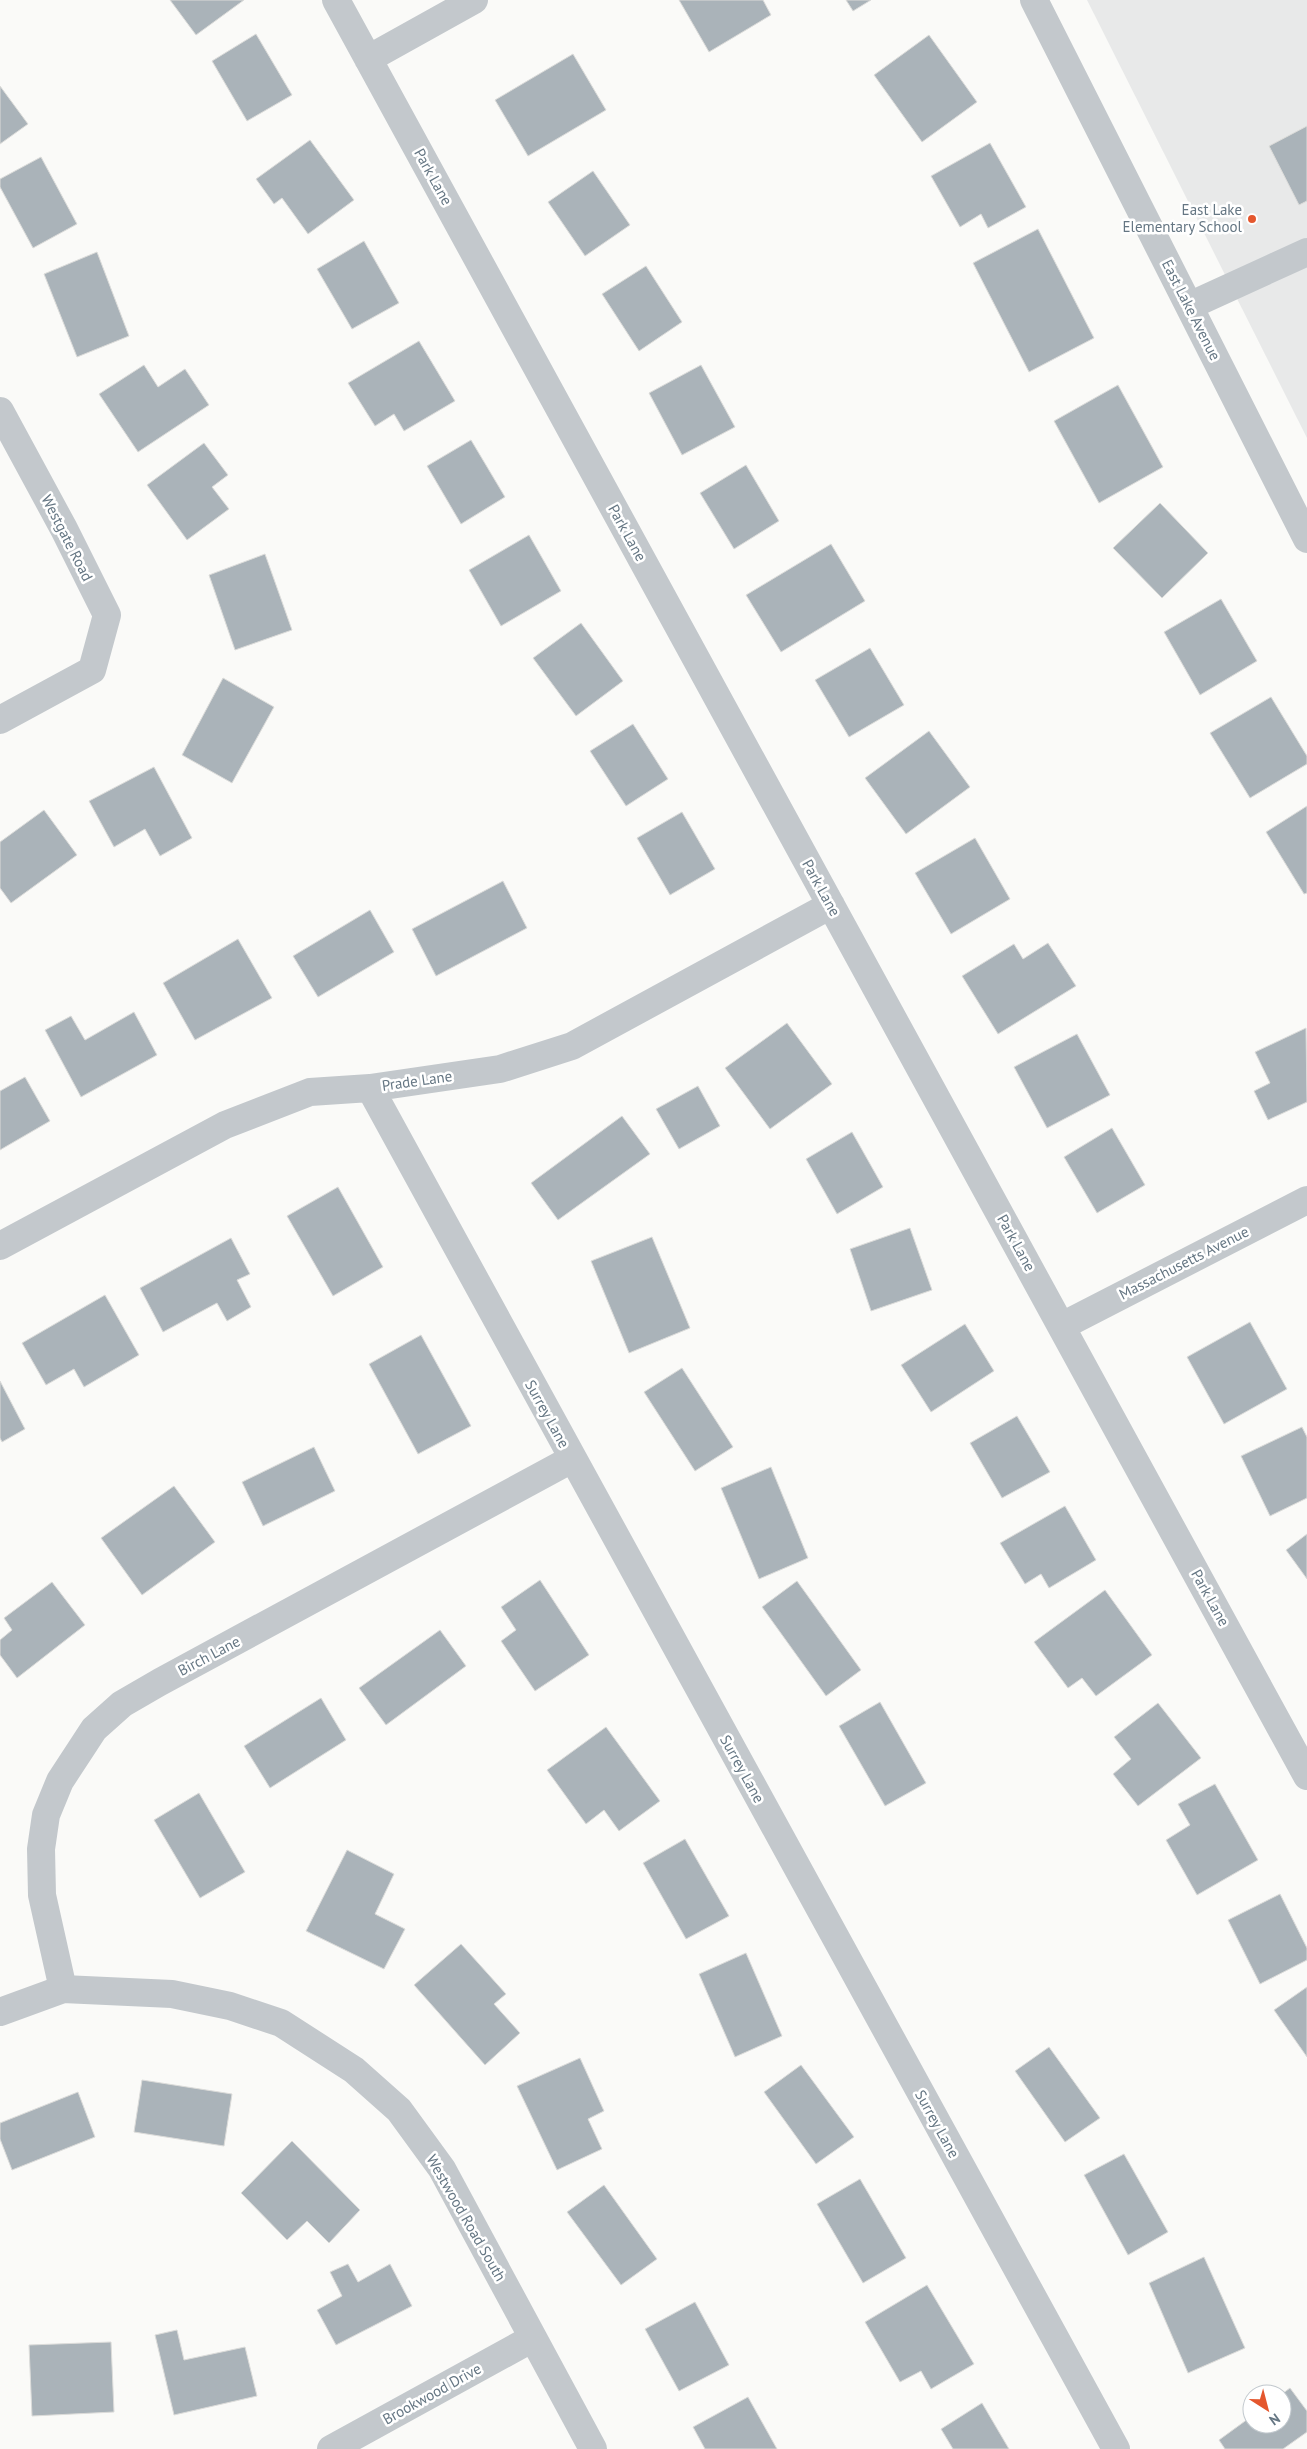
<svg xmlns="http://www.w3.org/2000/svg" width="1307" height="2449" font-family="'PT Sans',sans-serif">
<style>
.built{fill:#e8e9e9}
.building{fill:#aab3b9;stroke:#dcdcda}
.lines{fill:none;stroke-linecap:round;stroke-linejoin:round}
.minor{stroke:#c3c8cc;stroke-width:28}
.poi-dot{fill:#e4572e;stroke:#fff;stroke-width:2}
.labels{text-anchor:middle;stroke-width:5;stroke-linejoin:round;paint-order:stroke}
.street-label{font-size:15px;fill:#657683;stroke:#fff}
.poi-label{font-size:15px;fill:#657683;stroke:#fff;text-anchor:end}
</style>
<rect width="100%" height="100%" fill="#fafaf8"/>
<path class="built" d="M1087,0H1307V438Z"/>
<path class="building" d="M170,0H244L196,35Z
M679,0H763L771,15L709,52Z
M846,0H871L853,11Z
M256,34L292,95L247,121L212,61Z
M929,35L977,102L922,142L874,75Z
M573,54L606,110L528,156L495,100Z
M0,86L28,124L0,144Z
M1307,126V201L1299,205L1269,146Z
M310,140L354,200L308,234L282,198L274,204L256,179Z
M990,143L1026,207L988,228L981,214L960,227L931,176Z
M41,157L77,224L33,248L0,187V179Z
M593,171L630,225L585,256L548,202Z
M1038,229L1094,338L1029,372L973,263Z
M364,241L399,303L352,329L317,269Z
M97,252L129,336L77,357L44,274Z
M646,266L682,322L639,351L602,294Z
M419,341L455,401L404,431L394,414L375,426L348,383Z
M144,365L158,387L185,369L209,405L138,452L99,394Z
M701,365L735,427L682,455L649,393Z
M1118,385L1163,467L1099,503L1054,421Z
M471,440L505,497L461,524L427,466Z
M204,443L228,475L212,487L229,509L187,540L147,485Z
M746,465L779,521L734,549L700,493Z
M1160,503L1208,553L1162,598L1113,548Z
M529,535L561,591L501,626L469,570Z
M831,544L865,601L781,652L746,595Z
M265,554L292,630L235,650L209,575Z
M1221,599L1257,661L1200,695L1164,632Z
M581,623L623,681L576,716L533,658Z
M870,648L904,705L849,737L815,680Z
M223,678L274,707L232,783L182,755Z
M1271,697L1307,756V764L1250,798L1210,733Z
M633,724L668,779L626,806L590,751Z
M929,731L970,787L906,834L865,778Z
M154,767L192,838L160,856L145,829L114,847L89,801Z
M1307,806V893L1304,894L1266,832Z
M44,810L77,855L11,903L0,888V842Z
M682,812L715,869L670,895L637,838Z
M975,838L1010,899L951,934L915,873Z
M503,881L527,928L436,976L412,929Z
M370,910L394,952L318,997L293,956Z
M238,939L272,998L195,1040L163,983Z
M1048,943L1076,986L998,1034L962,976L1014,944L1023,959Z
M134,1012L157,1055L81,1097L45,1030L71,1016L85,1040Z
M787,1023L832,1084L770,1129L725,1068Z
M1306,1028L1307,1102L1268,1120L1254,1091L1270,1083L1255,1052Z
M1077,1034L1110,1095L1047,1128L1014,1067Z
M25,1077L50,1121L0,1150V1091Z
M698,1086L720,1126L679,1149L656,1109Z
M622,1116L650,1154L558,1220L531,1183Z
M1112,1128L1145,1185L1097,1213L1064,1157Z
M852,1132L883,1187L837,1214L806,1159Z
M338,1187L383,1267L333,1296L287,1216Z
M910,1228L932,1290L871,1311L850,1249Z
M652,1237L690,1328L629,1353L591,1261Z
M231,1238L250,1274L237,1280L251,1307L227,1321L217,1303L163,1332L140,1288Z
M105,1295L139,1355L84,1387L74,1369L46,1385L22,1343Z
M1250,1322L1287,1389L1224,1424L1187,1357Z
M965,1324L994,1371L931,1412L901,1365Z
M421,1335L471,1426L418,1454L369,1364Z
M682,1368L733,1447L695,1471L644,1392Z
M0,1381L25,1429L2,1442L0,1438Z
M1017,1416L1050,1472L1002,1498L970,1443Z
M1302,1427L1307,1437V1498L1270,1516L1241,1456Z
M314,1447L335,1491L263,1526L242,1482Z
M771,1467L808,1558L759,1579L721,1488Z
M174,1486L215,1542L142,1595L101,1538Z
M1065,1506L1096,1560L1049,1588L1041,1574L1025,1584L1000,1543Z
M1307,1534V1579L1286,1550Z
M540,1580L589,1655L535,1691L501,1641L516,1630L501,1607Z
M797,1581L861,1670L826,1696L762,1607Z
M52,1582L85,1625L17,1678L0,1655V1640L12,1630L4,1618Z
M1105,1590L1152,1655L1096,1696L1082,1678L1068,1688L1034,1642Z
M440,1630L466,1666L386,1725L359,1688Z
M321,1698L346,1740L270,1788L244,1746Z
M880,1702L926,1783L885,1806L839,1726Z
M1158,1703L1201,1758L1138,1806L1113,1774L1131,1759L1114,1737Z
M606,1727L660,1801L619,1831L604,1810L586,1824L547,1770Z
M1215,1784L1258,1860L1197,1895L1166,1840L1190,1825L1178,1804Z
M199,1793L245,1872L200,1898L154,1820Z
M685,1839L729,1916L686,1939L643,1863Z
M347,1850L394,1874L375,1914L405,1929L384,1969L306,1931Z
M1280,1894L1307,1948V1960L1260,1984L1228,1920Z
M461,1944L506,1994L494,2004L520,2033L485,2065L414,1985Z
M746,1953L782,2036L735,2057L699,1974Z
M1307,1987V2057L1274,2010Z
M1049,2047L1100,2118L1065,2142L1015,2071Z
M580,2058L604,2111L588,2119L602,2149L557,2170L517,2086Z
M801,2065L854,2137L816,2164L764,2092Z
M142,2080L232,2094L224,2146L134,2132Z
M78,2092L95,2137L12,2170L0,2139V2123Z
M292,2141L360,2210L329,2243L307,2221L287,2240L241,2193Z
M1124,2154L1168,2232L1128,2255L1084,2175Z
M860,2179L906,2258L863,2283L817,2204Z
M604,2185L657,2259L621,2285L567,2212Z
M1204,2257L1245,2348L1188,2373L1149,2283Z
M348,2264L358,2282L390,2264L412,2306L336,2345L317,2310L342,2296L330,2272Z
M927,2285L974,2364L931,2389L921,2371L900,2382L865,2322Z
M695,2302L729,2365L679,2391L645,2329Z
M177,2330L184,2360L245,2347L257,2396L174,2415L155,2335Z
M111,2342L114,2412L32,2416L29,2345Z
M1290,2388L1307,2411V2432L1283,2449H1225L1219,2440L1252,2416V2424H1282V2394Z
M748,2397L777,2449H705L693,2427Z
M982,2403L1009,2449H953L941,2429Z"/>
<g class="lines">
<path class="minor" d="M336,0L1307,1776
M1034,0L1307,539
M368,59L474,0
M1189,306L1307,252
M0,411L64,529L107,615L92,670L0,720
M370,1088L1116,2449
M0,1246L225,1125L310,1092L370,1088L500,1069L572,1046L831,905
M1062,1326L1307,1200
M63,1989L42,1895L41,1849L46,1815L60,1781L94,1729L122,1704L160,1682L572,1459
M0,2012L63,1989L172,1994L230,2006L281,2023L354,2070L399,2110L442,2169L593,2449
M331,2449L533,2338"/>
</g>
<circle class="poi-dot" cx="1252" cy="219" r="5"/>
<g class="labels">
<g class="street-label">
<text transform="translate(433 177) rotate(61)" y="5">Park Lane</text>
<text transform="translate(1191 310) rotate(63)" y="5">East Lake Avenue</text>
<text transform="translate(627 533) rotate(61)" y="5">Park Lane</text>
<text transform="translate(67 538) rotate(63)" y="5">Westgate Road</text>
<text transform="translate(821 888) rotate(61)" y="5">Park Lane</text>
<text transform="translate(417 1081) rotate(-8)" y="5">Prade Lane</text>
<text transform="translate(1016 1243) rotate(61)" y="5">Park Lane</text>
<text transform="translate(1184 1263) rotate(-27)" y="5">Massachusetts Avenue</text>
<text transform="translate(547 1414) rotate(61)" y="5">Surrey Lane</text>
<text transform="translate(1210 1598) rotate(61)" y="5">Park Lane</text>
<text transform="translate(209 1656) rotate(-28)" y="5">Birch Lane</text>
<text transform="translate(742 1769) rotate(61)" y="5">Surrey Lane</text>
<text transform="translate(937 2124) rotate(61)" y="5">Surrey Lane</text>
<text transform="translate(466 2218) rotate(60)" y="5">Westwood Road South</text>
<text transform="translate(432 2394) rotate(-29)" y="5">Brookwood Drive</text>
</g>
<g class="poi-label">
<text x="1242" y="215">East Lake<tspan x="1242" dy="17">Elementary School</tspan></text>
</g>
</g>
<g transform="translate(1267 2409) rotate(144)"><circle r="24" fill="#ffffff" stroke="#c1c8cd"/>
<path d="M0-4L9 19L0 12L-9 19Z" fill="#e4572e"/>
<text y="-8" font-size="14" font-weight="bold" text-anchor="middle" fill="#657683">N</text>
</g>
</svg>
